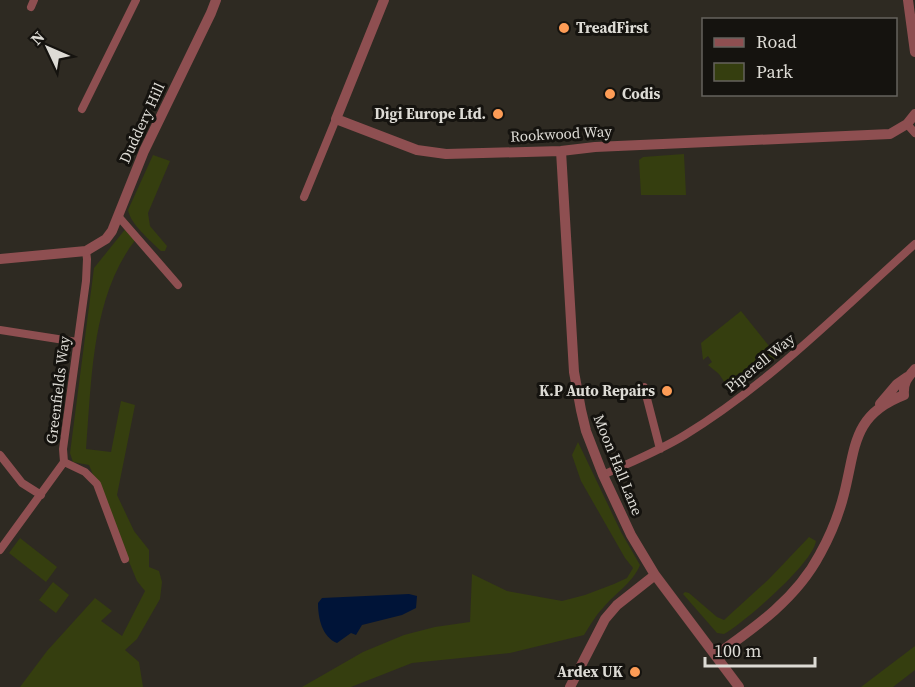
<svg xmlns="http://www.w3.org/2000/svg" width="915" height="687" font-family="'Source Serif 4',serif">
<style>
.green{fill:#353e0f}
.water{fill:#001438}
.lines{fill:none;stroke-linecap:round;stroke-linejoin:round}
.minor{stroke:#8e4f51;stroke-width:8}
.tertiary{stroke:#8e4f51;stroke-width:10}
.poi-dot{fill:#fd9c56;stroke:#15130f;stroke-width:2}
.labels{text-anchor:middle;stroke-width:6;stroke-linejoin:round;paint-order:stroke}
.poi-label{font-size:15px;font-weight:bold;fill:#dddbd5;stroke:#15130f;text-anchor:end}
.street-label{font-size:15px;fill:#dddbd5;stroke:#15130f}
</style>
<rect width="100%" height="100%" fill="#2e2a22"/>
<path class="green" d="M684,154L686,195H641L639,160L643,157Z
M153,155L170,161L148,213L150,226L167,246L165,251H161C150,240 131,225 128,210Z
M127,227L136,239C91,297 92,379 86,449L111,452L121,401L135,405L117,495L134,531L149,550V567L159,571L162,582L160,599L137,639L125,650L139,662L143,687H20L47,651L95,598L112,611L101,621L122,636L145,591L137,581L89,465L73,462L70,453L94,268Z
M741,311L777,356L780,355L729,389L719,374L708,365L712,362L708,356L703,360L701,343Z
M578,442L621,532L640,565C632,584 615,593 603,608C595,616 590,626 584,635L510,653L412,663L351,687H302L363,652L404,635L435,627L470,622L472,574L507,591L562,601L585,595L614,584L627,578L633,568L625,558L581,481L572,455Z
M809,537L816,541C813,563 745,622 724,634L717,633L683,594L685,592L689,593L717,617L724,620L769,579Z
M20,538L57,567L46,582L9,553Z
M53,582L69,595L56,613L39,600Z
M915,646V670L893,687H861Z"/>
<path class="water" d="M409,594L417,596L416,608L402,615L362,625L356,635L351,633L337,643C322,637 318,618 318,603L322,598Z"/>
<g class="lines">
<path class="minor" d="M31,7L34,0
M82,109L136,0
M907,124L915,133
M304,197L336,119
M118,216L178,285
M0,330L77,342
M644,387L660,449
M0,455L22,483L41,495
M64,462L85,472L97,484L125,559
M603,475C631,462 659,451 685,435C770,383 841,310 915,244
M0,550L64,462L63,449L86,281L87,259L86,251"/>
<path class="tertiary" d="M384,0L336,119L417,150L446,154L561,151L595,147L890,134L907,124L915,114
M908,0L915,52
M561,151L574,372L581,410L586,431L603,475L631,535L655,575L739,687
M0,259L86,251L106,239L112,231L144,151L211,13L216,0
M880,404L897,384L907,377
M716,655C756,627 797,598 820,554C830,536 839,514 844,494C856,447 852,415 904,395C903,383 907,378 915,369
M570,687L605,619L617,605L655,575"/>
</g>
<g class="poi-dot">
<circle cx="564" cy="28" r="6"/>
<circle cx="610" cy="94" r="6"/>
<circle cx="498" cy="114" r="6"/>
<circle cx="667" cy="391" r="6"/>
<circle cx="635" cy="672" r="6"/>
</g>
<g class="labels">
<g class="poi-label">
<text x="576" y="33" text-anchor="start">TreadFirst</text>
<text x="622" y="99" text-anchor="start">Codis</text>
<text x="486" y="119">Digi Europe Ltd.</text>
<text x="655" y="396">K.P Auto Repairs</text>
<text x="623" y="677">Ardex UK</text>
</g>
<g class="street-label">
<text transform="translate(142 123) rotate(-65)" y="5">Duddery Hill</text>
<text transform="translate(561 134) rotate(-3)" y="5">Rookwood Way</text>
<text transform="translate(760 363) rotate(-39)" y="5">Piperell Way</text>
<text transform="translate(58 390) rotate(-83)" y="5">Greenfields Way</text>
<text transform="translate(618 465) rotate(68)" y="5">Moon Hall Lane</text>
</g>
</g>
<rect x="702" y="18" width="195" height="78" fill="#15130f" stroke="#65635e" stroke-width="1.5"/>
<rect x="714" y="38" width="30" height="9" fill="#8e4f51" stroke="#65635e" stroke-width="1.5"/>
<text x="756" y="48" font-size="18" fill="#dddbd5">Road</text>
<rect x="714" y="63" width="30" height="18" fill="#353e0f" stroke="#65635e" stroke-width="1.5"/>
<text x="756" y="78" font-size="18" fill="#dddbd5">Park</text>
<g transform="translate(48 48) rotate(314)" stroke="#15130f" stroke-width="4.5" paint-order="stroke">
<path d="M0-4.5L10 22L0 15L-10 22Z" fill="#dddbd5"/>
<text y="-9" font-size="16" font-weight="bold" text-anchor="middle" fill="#dddbd5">N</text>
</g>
<path d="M705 657v9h110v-9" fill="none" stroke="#dddbd5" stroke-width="3"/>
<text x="714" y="657" font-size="18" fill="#dddbd5" stroke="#15130f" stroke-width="4.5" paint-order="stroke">100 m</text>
</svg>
